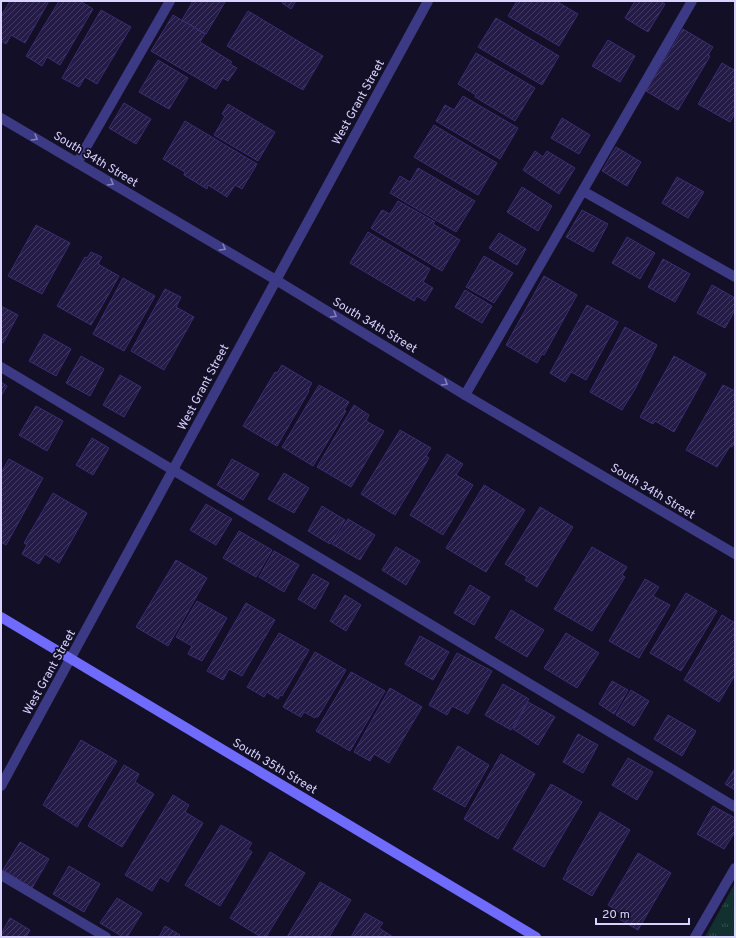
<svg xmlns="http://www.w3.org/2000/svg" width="736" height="938" font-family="Overpass,sans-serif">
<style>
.grass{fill:url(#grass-tufts)}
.building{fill:url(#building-hatch);stroke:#3b2d73}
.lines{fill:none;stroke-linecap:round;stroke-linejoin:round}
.lane{stroke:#3d3a85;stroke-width:10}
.street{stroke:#3d3a85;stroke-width:10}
.secondary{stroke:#6f6bff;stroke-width:10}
.oneway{stroke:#837fbc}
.labels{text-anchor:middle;stroke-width:3.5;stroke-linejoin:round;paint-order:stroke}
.street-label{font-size:12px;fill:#d9d4ff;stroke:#130f26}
</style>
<defs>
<pattern id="grass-tufts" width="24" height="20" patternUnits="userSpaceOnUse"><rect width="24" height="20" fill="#12302f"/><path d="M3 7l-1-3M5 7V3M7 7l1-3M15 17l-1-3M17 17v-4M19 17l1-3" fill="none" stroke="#344d4e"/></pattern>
<pattern id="building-hatch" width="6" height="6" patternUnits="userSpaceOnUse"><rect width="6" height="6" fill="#241b47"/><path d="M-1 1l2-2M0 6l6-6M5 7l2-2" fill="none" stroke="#433b63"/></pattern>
</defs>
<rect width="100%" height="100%" fill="#130f26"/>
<path class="grass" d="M735,883V937H705Z"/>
<path class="building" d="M10,1H49L25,43L11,35L6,44L1,41V16Z
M59,1H80L93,9L60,65L47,57L42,66L26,56Z
M193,1L225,2L206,34L182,20Z
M283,1H296L291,9L282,3Z
M517,1H556L578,14L559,46L508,16Z
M635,1H660L665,4L648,32L625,18Z
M101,10L131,27L97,84L85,77L79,87L62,78Z
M248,11L323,56L303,90L227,46Z
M173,15L205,34L200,42L232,62L230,64L237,68L228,81L223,78L216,89L151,51Z
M496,18L559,56L542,85L478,47Z
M683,29L713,47L708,55L710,56L678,110L646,91Z
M608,40L635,56L620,82L592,66Z
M476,53L535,88L515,121L475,97L476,95L458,84Z
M158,60L188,78L169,109L139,92Z
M722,63L734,70L735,69V113L730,122L698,104Z
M463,96L518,128L500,159L436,121L445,105L454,110Z
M124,103L151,119L136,144L109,128Z
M228,104L275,132L258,161L214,135L225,116L222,114Z
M562,118L590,135L579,154L551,138Z
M185,121L257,164L242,189L235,185L227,197L208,185L207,189L184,175L185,172L163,159Z
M434,125L497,163L478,195L414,157Z
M616,147L641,162L627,186L602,171Z
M535,151L543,157L547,151L575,168L559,194L523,170Z
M418,168L475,201L456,232L390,193L400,176L410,182Z
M677,177L704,192L688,218L662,203Z
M522,187L552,206L538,231L507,212Z
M398,201L435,222L433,224L460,240L442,271L371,228L382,210L390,214Z
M582,210L608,224L593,252L566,237Z
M36,225L70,243L42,294L8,276Z
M368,232L430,269L423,282L433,288L425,301L417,296L414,301L350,263Z
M499,233L526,249L517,265L489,248Z
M627,237L655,253L640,279L612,263Z
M91,252L102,257L98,264L119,276L91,325L57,306L85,257L87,258Z
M484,256L513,273L494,303L466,287Z
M663,259L690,274L675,302L648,287Z
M544,276L577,295L544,355L542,354L537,363L506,345Z
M123,278L155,296L124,351L93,334Z
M712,285L735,298V310L725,328L697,313Z
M165,289L181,297L176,307L194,317L164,370L131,351Z
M465,290L492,306L482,323L455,307Z
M587,305L618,322L586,380L571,372L565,382L550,373Z
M1,306L18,315L3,343L1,342Z
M625,327L657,345L635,389L622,410L590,392Z
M44,334L71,349L56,376L29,361Z
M81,356L104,369L90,396L66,383Z
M674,356L706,374L674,432L655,421L653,424L640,417Z
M282,365L312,383L308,390L309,391L277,446L243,426L275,372L277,373Z
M120,375L141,387L124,417L103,405Z
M1,382L7,386L1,396Z
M319,385L349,402L344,410L346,411L313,466L282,447Z
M723,385L735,391V442L732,447L730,446L717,467L686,450Z
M354,405L369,415L366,421L384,431L351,487L317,467Z
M36,406L63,421L47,451L19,435Z
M400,430L431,448L426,456L429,458L395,515L361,494Z
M92,438L109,448L93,475L76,465Z
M447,454L463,464L456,475L473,485L443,535L410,515Z
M9,459L43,478L6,545L1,542V473Z
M232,459L259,474L243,500L217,485Z
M284,473L309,488L294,513L268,499Z
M484,485L525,510L486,572L446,548Z
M53,493L87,513L59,563L45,554L39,564L22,554L27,545L24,543Z
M206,504L232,519L216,545L190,530Z
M322,506L345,520L330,544L308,531Z
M540,507L573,527L537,587L525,580L527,577L505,564Z
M348,519L375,535L360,560L332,544Z
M239,531L272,550L256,577L223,558Z
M396,547L420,561L406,585L382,570Z
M592,547L627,567L622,575L625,577L592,631L554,609Z
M274,551L299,565L284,592L259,577Z
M176,560L207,578L168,646L136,627Z
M313,574L329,583L315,609L298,599Z
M645,579L659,587L653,596L670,605L639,658L609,641Z
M470,585L490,597L474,625L454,613Z
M686,593L717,611L681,671L650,653Z
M345,595L361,605L346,631L330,621Z
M197,601L227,618L202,661L188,654L192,646L176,637Z
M246,603L275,620L242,676L229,669L223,680L207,671Z
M511,610L544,630L527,657L495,638Z
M722,615L735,623V675L719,702L684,680Z
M279,633L309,650L282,696L280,695L278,699L267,692L264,697L247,687Z
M566,633L599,653L577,688L544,668Z
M420,636L449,652L433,680L405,664Z
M315,652L346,670L318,717L316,716L315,718L304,712L301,717L283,707Z
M457,653L492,671L468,714L452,706L447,715L429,705Z
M351,672L385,691L350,751L316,731Z
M612,681L628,690L614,714L599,704Z
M503,684L529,699L511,730L485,715Z
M390,688L422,707L389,763L374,754L370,761L354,752Z
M631,690L649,701L634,726L616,715Z
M528,702L555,717L538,745L513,729Z
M668,715L696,731L682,756L654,739Z
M578,734L598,745L583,773L563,762Z
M81,740L117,761L77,827L43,805Z
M458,746L489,765L465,807L433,789Z
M501,754L535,774L498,839L464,819Z
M628,758L653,772L637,800L612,785Z
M124,765L139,774L135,782L154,794L122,847L88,826Z
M735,768V790L725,784Z
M551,784L582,802L544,867L513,849Z
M173,795L189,805L185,812L203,823L168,882L160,877L152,891L125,875Z
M713,806L735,818V832L724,849L697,834Z
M600,812L630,830L592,896L563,879L568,870H567Z
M221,825L252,843L248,849L252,852L220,906L185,885Z
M20,842L49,859L32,888L3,870Z
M270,852L305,873L266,937H261L230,918Z
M638,853L671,873L638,930L619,919L622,914L608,905Z
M69,866L100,884L84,912L53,894Z
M320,882L351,900L329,937H287Z
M117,898L142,913L127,937H123L100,923Z
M365,913L383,923L379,928L393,937H351Z
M10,918L30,930L26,937H1V934Z
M165,926L180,935L178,937H159Z"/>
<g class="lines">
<path class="lane" d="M77,163L170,1
M583,191L735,277
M1,367L735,807
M465,395L692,1
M1,875L106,937
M695,937L735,868"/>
<path class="street" d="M1,118L276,280L465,395L735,554
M1,786C145,525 285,262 428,1"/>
<path class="secondary" d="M1,617L536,937"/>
</g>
<defs><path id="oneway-chevron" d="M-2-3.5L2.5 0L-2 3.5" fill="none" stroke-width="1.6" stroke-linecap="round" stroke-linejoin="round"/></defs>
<g class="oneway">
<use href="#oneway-chevron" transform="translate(35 138) rotate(31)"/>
<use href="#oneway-chevron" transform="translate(111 183) rotate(30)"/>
<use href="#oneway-chevron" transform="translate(223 248) rotate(30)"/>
<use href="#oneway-chevron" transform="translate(334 315) rotate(31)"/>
<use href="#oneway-chevron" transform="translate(445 383) rotate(31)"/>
</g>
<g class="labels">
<g class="street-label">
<text transform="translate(358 102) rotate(-61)" y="4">West Grant Street</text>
<text transform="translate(96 159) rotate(31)" y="4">South 34th Street</text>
<text transform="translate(375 325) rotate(31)" y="4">South 34th Street</text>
<text transform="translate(203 387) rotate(-62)" y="4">West Grant Street</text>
<text transform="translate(653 491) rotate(31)" y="4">South 34th Street</text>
<text transform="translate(49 672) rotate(-61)" y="4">West Grant Street</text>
<text transform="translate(275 766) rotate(31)" y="4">South 35th Street</text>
</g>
</g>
<rect width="736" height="938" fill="none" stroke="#d9d4ff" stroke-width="4"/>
<path d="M596 918v6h93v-6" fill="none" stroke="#d9d4ff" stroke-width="2"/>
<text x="602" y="918" font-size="12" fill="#d9d4ff" stroke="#130f26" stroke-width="3" paint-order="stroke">20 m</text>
</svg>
